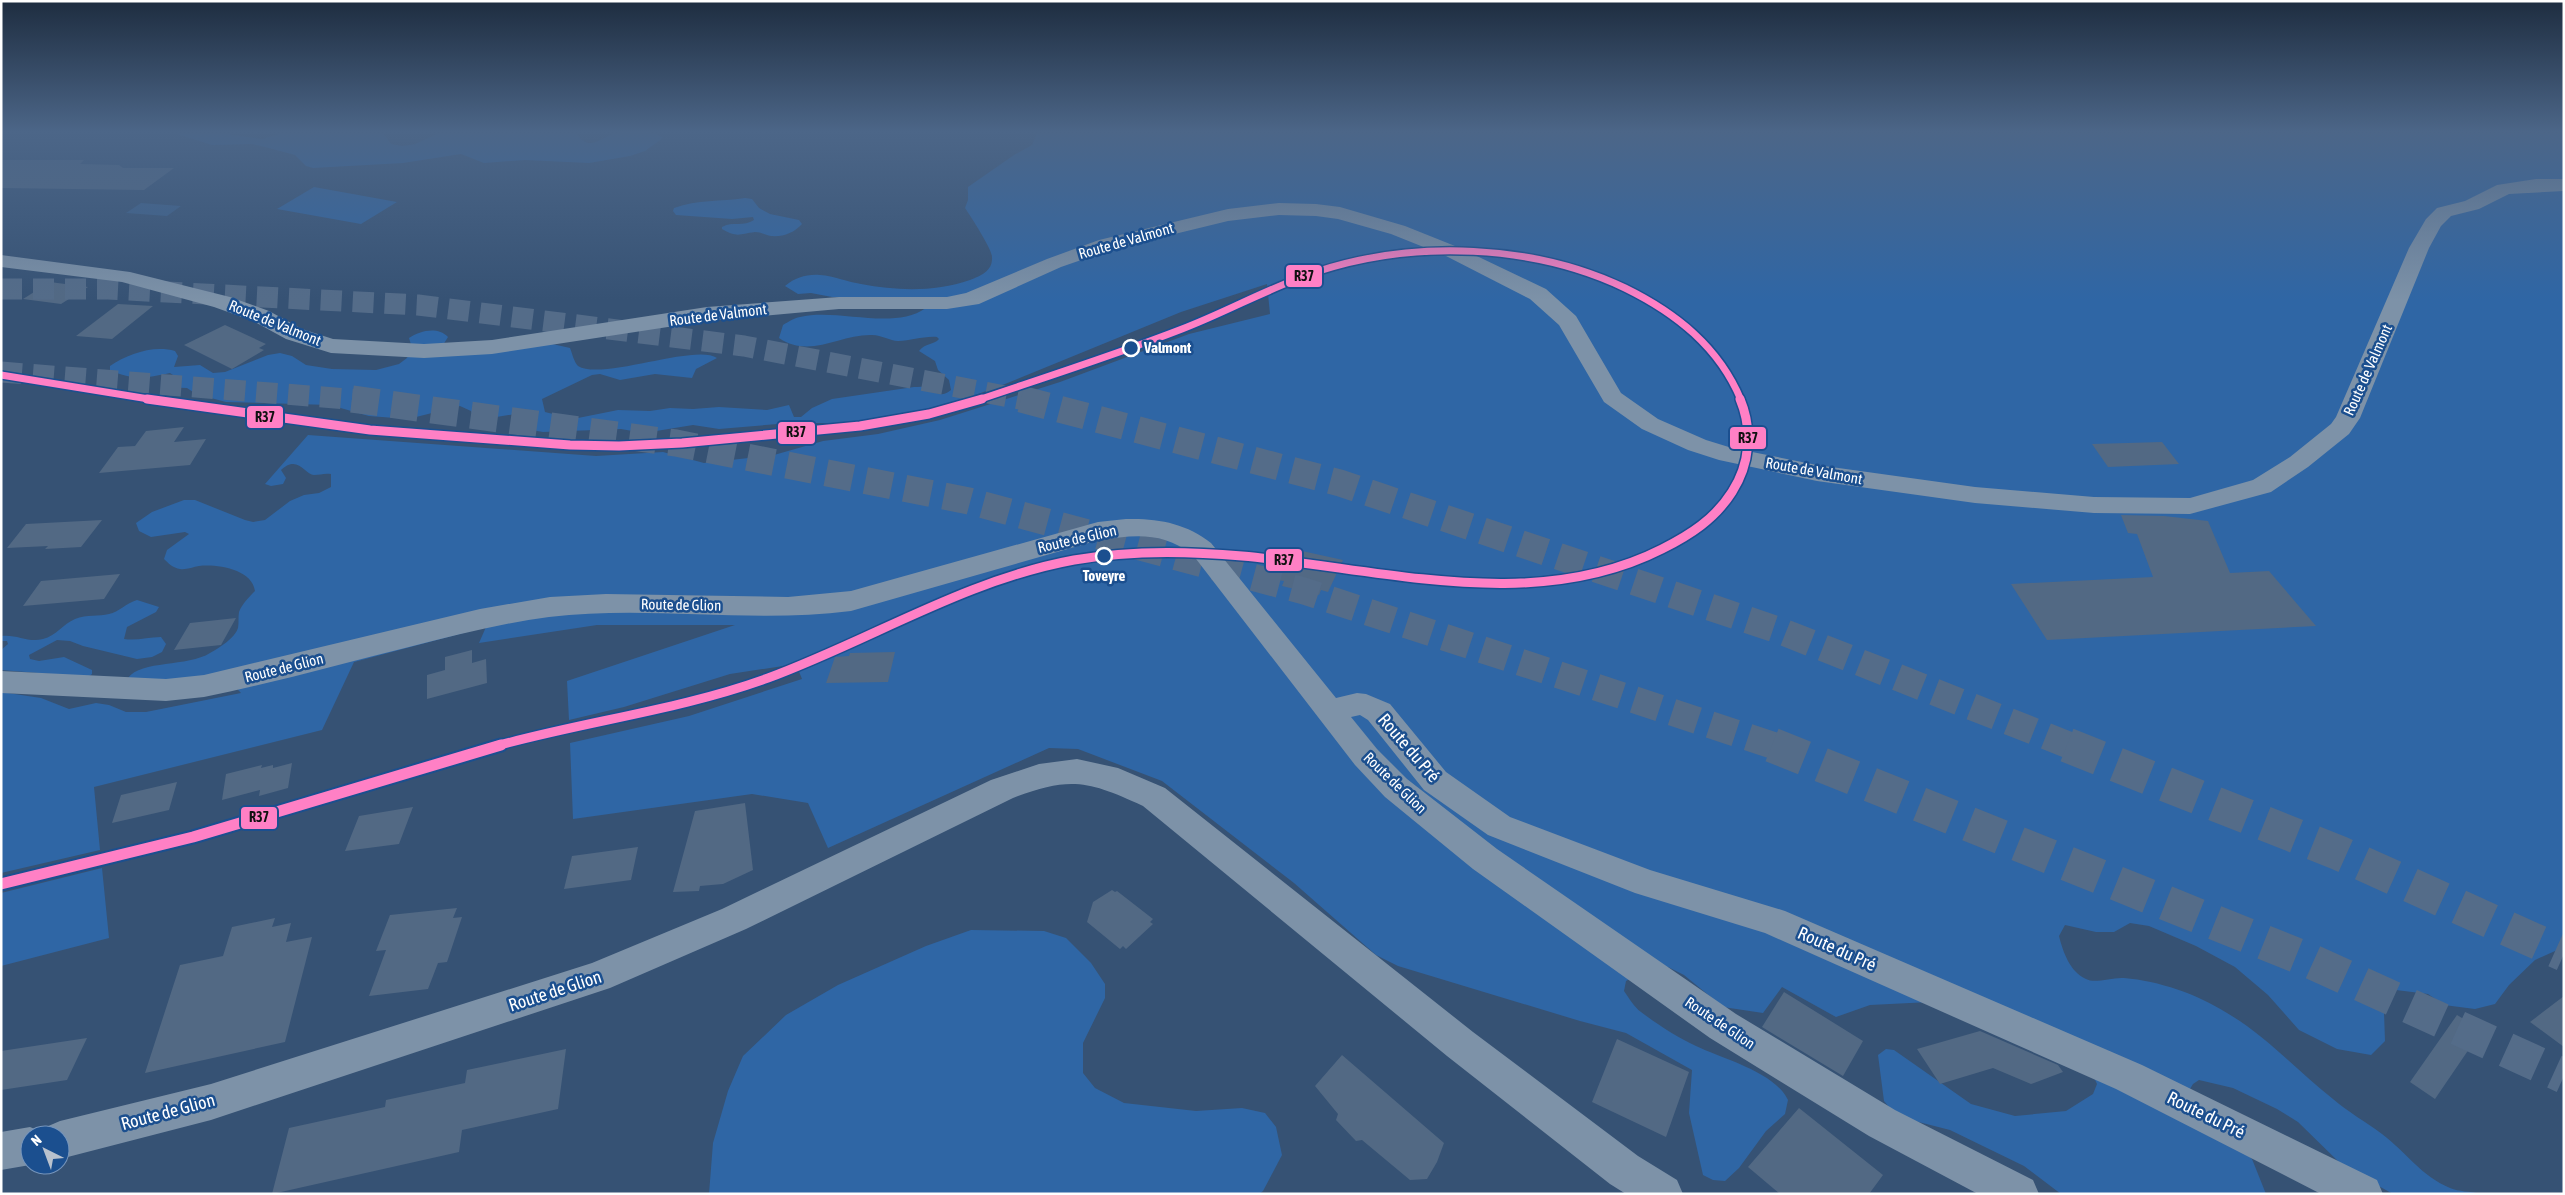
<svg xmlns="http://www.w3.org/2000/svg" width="2565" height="1195" font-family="'Asap Condensed',sans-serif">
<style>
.green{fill:#2f66a5}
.water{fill:#3b618d}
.building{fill:#526984}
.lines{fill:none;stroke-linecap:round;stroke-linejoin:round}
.highway-tunnel-far2{stroke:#546c89;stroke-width:21;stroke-dasharray:21 11;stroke-linecap:butt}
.highway-tunnel-far1{stroke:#546c89;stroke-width:27;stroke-dasharray:27 13;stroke-linecap:butt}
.highway-tunnel{stroke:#546c89;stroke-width:35;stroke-dasharray:35 18;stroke-linecap:butt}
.minor{fill:#7d92a8;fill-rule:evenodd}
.rail-1-far2-casing{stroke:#1b4f8f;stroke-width:10}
.rail-1-far1-casing{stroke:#1b4f8f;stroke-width:12}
.rail-1-casing{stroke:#1b4f8f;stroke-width:15}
.rail-1-far2{stroke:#ff80c5;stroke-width:7}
.rail-1-far1{stroke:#ff80c5;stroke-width:9}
.rail-1{stroke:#ff80c5;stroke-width:11}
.stop-dot{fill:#1b4f8f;stroke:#fff;stroke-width:2.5}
.labels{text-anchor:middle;stroke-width:5;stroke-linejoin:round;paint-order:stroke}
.street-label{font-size:15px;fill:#fff;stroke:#1b4f8f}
.stop-label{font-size:15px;font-weight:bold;fill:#fff;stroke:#1b4f8f;text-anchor:start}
.near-street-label{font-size:18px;fill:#fff;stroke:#1b4f8f}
.line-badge{stroke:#1b4f8f;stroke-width:2}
.pale-badge-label{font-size:14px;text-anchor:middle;font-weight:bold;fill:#111}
</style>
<rect width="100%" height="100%" fill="#365274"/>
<path class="green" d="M174,133H220L262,139L282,133H383L391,144L402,146L415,144L439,133H576C590,154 601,136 617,133C628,130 655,130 663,138L645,151L630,156L589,163L525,160L484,163L461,154L403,163L313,168L306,166L295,155L265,147L252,144L212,145Z
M1037,133H2564V947L2535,960L2509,985L2495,1004L2475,1009L2444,1005L2428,994L2396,990L2384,1012L2385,1041L2371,1055L2337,1049L2299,1030L2268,995L2235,967L2196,946L2149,926L2130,923L2114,932H2096L2065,925L2059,936C2063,952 2070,972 2086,979C2095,984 2112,977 2124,978C2159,981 2197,994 2227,1013C2269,1038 2295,1069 2333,1099C2348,1112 2366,1122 2382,1134C2406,1152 2421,1176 2450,1188C2459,1192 2470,1191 2480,1194H2393L2343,1166L2298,1122L2277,1109L2233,1088L2199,1080L2193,1084L2185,1097L2252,1159L2266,1194H2061L2024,1166L1950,1130L1903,1118L1890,1108L1884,1101L1878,1055L1886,1049L1894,1050L1971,1104L2015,1116L2066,1111L2093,1094L2097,1084L2090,1069L1930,1002L1870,1005L1836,1017L1782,987L1763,1013L1723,1007L1684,975L1668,967H1652L1626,981L1624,991C1629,998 1634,1007 1641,1012C1657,1024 1678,1038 1696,1046C1723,1059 1775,1072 1788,1100L1785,1114L1766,1131L1739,1168L1725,1181L1713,1180L1703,1175L1689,1113L1692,1070L1626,1033L1580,1021L1398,966L1376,955L1294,883L1162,781L1078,749L1049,748L828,848L808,803L752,794L573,819L570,743L689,716L802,679L796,664L730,674L624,707L569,720L567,681L735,625H597L479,643L486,627L354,662L322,730L94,787L100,850L1,873V692L41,698L69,709L96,703L109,705L126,712H146L241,693L227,678L186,681L128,678C141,660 188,667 210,653C219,648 235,638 238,628C239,623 238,617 239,612C242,604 249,597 255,591C252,569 217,564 199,566C193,567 186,570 180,569C173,568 168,563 164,559L167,550L189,534L185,532L151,537L139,531L136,523L152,512L184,500H195L245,520L253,522L265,520L290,501L304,495L319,493L331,487V474C324,473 320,475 314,475C305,475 298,454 281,470L286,478L283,484L271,486L265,484L308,435L596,456L663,452L704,463L774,455L823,441L878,434L940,420L1060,382L1189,334L1270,314L1267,284L1181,312L1005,384L932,411L916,414L840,423H790L719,429L693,425L644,433L621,429L543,432L520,428L518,426L519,418L515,414L478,420L474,419L471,411L460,406L408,419L369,416L330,405L226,402L196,394L187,388L163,387L165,382L173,375L170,373C145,378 134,381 110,370V366C128,354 153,345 175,351L178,356L174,367L200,365L213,373L225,372L268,355L280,353L292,356L306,365L332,369L376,370L399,364L407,358L412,348L409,338C420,331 437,326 448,337L443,345L548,343L570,348C572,353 574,362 578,366C602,381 696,343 717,358L696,369L692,378L655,374L620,380L600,374L592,375L542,399L545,412L573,419L618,410L650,411L670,408L693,409L719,407L767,410L789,405L794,417H801L812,408L832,399L914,387C918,387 924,386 928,388C937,393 941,398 951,390L949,380L938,370L935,361L919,351C925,343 934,345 939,339L937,337C923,336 911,341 898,341C890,341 882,335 872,335C840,334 810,359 779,338L783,325C788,322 794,318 800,317C838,308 893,331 926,308L915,298L832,297L811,293L798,294L785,286C796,277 807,274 820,275C834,276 848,282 861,284C898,291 935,292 970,280C981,276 993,271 992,257C992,249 971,217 965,208L968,200V187L1014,155L1032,145Z
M314,187L397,202L361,224L277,209Z
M745,198L752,199L759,208L770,214L799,220L802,224C794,233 783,237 771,236C765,235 761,232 755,232C739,234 738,238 722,229V227C732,221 744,227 754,220L753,217L732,219L676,215L673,211L674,208C698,199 720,202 745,198Z
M137,600L159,607L156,612L127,627L124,639C137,641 148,637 161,637L166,644L162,652L152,657L137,659L83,646L70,641L57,640L29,655L30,659L39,661L64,657L92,670V674L88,677L1,670V650L8,644L7,641H1V636C17,634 28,643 43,639C56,636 63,624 75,619C87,614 99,617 109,614C119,612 126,603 137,600Z
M102,868L109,938L1,966V893Z
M971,930L1044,931L1066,938L1091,963L1105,984V998L1083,1043V1073L1095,1088L1124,1103L1196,1111L1242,1108L1265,1113L1276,1127L1282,1155L1263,1191L1259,1194H709L713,1143L728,1091L743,1056L786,1015L838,985L926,946Z"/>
<path class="water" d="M141,203L181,206L167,216L126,213Z"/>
<path class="building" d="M1,160H84L80,164L119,165L123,168H174L144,190L1,188Z
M50,282L88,287L61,304L23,299Z
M118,304L153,306L112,339L76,336Z
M225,325L266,344L259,348L264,350L232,369L184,345Z
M184,427L174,442L206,439L190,465L99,473L118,447L135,446L146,431Z
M2162,442L2179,464L2108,467L2092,444Z
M2121,515L2164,516L2208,521L2230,573L2269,571L2316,626L2047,640L2011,584L2153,577L2137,534L2128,533Z
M102,520L81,547L45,549L48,546L7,548L26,524Z
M1293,549L1343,560L1328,592L1321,590L1319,595L1282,586L1284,581L1277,580Z
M120,574L104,599L23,606L41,581Z
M236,618L221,645L174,650L190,623Z
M472,650V663L486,659L487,683L427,699V675L445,670V657Z
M895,652L888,682L826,683L835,657L849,656L850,653Z
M292,763L288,788L259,796L260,790L222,800L226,774L262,765L261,768L273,765V768Z
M177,782L169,810L112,823L121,795Z
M745,803L753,870L723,884L700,886L699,891L673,892L695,811Z
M413,807L399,844L345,851L359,816Z
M638,847L631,880L564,889L572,856Z
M1112,890L1115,892L1117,891L1153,919L1150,922L1153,924L1126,949L1123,946L1120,949L1087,922L1093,902Z
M457,908L453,918L462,917L447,962L438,963L428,989L369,996L386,950L376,951L390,915Z
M275,918L272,927L291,923L286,942L312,937L285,1042L145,1073L180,965L223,956L232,927Z
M1784,992L1863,1041L1843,1076L1762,1027Z
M2564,996V1047L2530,1022Z
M2457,1015L2482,1030L2435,1099L2410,1082Z
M1980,1031L2058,1065L2063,1072L2031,1084L1993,1068L1940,1084L1917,1049Z
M87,1038L67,1080L1,1090V1051Z
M1617,1039L1689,1072L1666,1137L1592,1102Z
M566,1049L558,1109L462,1130L459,1152L272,1194L289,1128L385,1107L386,1100L465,1083L467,1070Z
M1342,1055L1444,1143L1437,1162L1427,1179L1410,1180L1362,1140L1356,1141L1336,1120L1338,1114L1315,1086Z
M1799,1108L1883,1175L1869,1194H1780L1748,1167Z"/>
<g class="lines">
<path class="highway-tunnel-far2" d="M1,289H108L418,305L744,346L1025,400
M1,372L361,400"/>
<path class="highway-tunnel-far1" d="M352,399L676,443L969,501L1304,591L1775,746
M1021,399L1340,483L1778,630L2071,746"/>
<path class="highway-tunnel" d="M1772,745L2308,960L2564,1076
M2067,745L2339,853L2564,954"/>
<path class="minor" d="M2536,179H2564V191L2509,194L2479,209L2451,216L2441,226L2429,248L2360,418L2349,434L2308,467L2271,492L2190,514L2094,513L1975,503L1817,481L1719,460L1688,450L1642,429L1604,402L1559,325L1530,299L1446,256L1391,234L1338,219L1316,216L1279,215L1228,221L1113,249L1061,267L979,304L947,309H839L707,321L492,354L424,358L331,353L286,339L253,321L214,307L122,282L1,267V255L130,272L230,297L269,311L302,329L333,339L424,344L492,340L707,307L839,297H947L966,293L1047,259L1099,240L1228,209L1279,203L1316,204L1340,207L1405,226L1460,248L1546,289L1576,316L1621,393L1658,419L1706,440L1732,448L1817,465L1975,487L2094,497L2190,498L2253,480L2290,457L2331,424L2336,417L2409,248L2426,219L2437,208L2465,201L2497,185Z
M1126,519C1157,518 1186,523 1211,543L1336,698L1357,693L1366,694L1390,704L1446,772L1510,817L1650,870L1785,911L2142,1065L2377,1180L2383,1194H2321L2116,1089L1765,933L1635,893L1488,835L1424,790L1368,720L1360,715L1351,717L1377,749L1407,779L1497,849L1736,1014L1895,1110L2033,1180L2039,1194H1978L1869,1136L1710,1038L1473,869L1385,797L1355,765L1193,555C1162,531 1135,535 1099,540L851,611C751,624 650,605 549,617C502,623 456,635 409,647C341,664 273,683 204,697L166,701L1,693V671L166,679L204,675L480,609L550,597L606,594L788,597L851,591L1098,522Z
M1077,759L1118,768L1165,788L1473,1032L1638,1156L1677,1180L1683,1194H1626L1610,1184L1447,1056L1143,806C1089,781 1070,776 1013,798L746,929L610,988L211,1120L60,1159V1135H30V1165L1,1170V1132L30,1127L44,1133L46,1127L60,1121L211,1084L592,963L722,909L991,780L1039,764Z"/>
<g class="rail-1-far2-casing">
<path id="rail-1-far2" d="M1,375L155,400
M978,400C1046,377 1115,355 1182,329C1229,311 1272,286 1319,271C1415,240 1533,244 1625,288C1676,313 1719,347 1741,400"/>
</g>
<g class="rail-1-far1-casing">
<path id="rail-1-far1" d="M147,399L370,430L570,445L619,446L682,443L860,426L929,414L982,399
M496,746C586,721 680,710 768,678C871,640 965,580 1074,560C1129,550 1187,551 1242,556C1380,568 1532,615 1662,549C1690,535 1715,519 1732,492C1750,464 1753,430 1740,399"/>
</g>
<g class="rail-1-casing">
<path id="rail-1" d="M1,884L193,837L501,745"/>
</g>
<use href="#rail-1-far2" class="rail-1-far2"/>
<use href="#rail-1-far1" class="rail-1-far1"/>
<use href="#rail-1" class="rail-1"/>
</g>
<linearGradient id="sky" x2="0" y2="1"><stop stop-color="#1e2d40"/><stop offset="0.44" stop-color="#4c6688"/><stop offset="1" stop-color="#4c6688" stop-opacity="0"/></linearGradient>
<rect width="2565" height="300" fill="url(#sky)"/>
<g class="stop-dot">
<circle cx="1131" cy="348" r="8"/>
<circle cx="1104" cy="556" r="8"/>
</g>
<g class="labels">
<g class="street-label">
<text transform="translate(1126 241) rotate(-16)" y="5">Route de Valmont</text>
<text transform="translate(718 315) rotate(-7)" y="5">Route de Valmont</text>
<text transform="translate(275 323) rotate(22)" y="5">Route de Valmont</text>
<text transform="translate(2368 370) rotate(-66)" y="5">Route de Valmont</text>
<text transform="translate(1814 471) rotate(10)" y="5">Route de Valmont</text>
<text transform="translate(1077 539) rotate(-13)" y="5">Route de Glion</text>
<text transform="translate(681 605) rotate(1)" y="5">Route de Glion</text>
<text transform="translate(284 668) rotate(-14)" y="5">Route de Glion</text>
<text transform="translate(1395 783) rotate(44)" y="5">Route de Glion</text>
<text transform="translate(1720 1023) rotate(34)" y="5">Route de Glion</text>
</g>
<g class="stop-label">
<text x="1144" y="353">Valmont</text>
<text x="1104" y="581" text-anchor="middle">Toveyre</text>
</g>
<g class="near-street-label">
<text transform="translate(1409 748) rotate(49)" y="6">Route du Pré</text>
<text transform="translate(1837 949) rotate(24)" y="6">Route du Pré</text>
<text transform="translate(555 991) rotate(-18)" y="6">Route de Glion</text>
<text transform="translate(168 1112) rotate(-15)" y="6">Route de Glion</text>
<text transform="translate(2206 1115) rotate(26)" y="6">Route du Pré</text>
</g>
</g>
<g class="line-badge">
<rect x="1285" y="264" width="38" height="24" rx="5" fill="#ff80c5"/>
<rect x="246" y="405" width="38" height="24" rx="5" fill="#ff80c5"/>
<rect x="777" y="421" width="39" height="24" rx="5" fill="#ff80c5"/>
<rect x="1729" y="426" width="38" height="24" rx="5" fill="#ff80c5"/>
<rect x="1265" y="548" width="38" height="24" rx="5" fill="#ff80c5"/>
<rect x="240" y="806" width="38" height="24" rx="5" fill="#ff80c5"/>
</g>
<g class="pale-badge-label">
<text x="1304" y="281">R37</text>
<text x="265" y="422">R37</text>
<text x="796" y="437">R37</text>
<text x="1748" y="443">R37</text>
<text x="1284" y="565">R37</text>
<text x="259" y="822">R37</text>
</g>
<rect width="2565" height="1195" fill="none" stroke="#ffffff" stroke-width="5"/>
<g transform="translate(45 1150) rotate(318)"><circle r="24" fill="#1b4f8f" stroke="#7695bc"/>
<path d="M0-4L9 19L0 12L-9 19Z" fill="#b9c2ce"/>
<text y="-8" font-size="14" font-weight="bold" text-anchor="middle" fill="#ffffff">N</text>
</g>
</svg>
